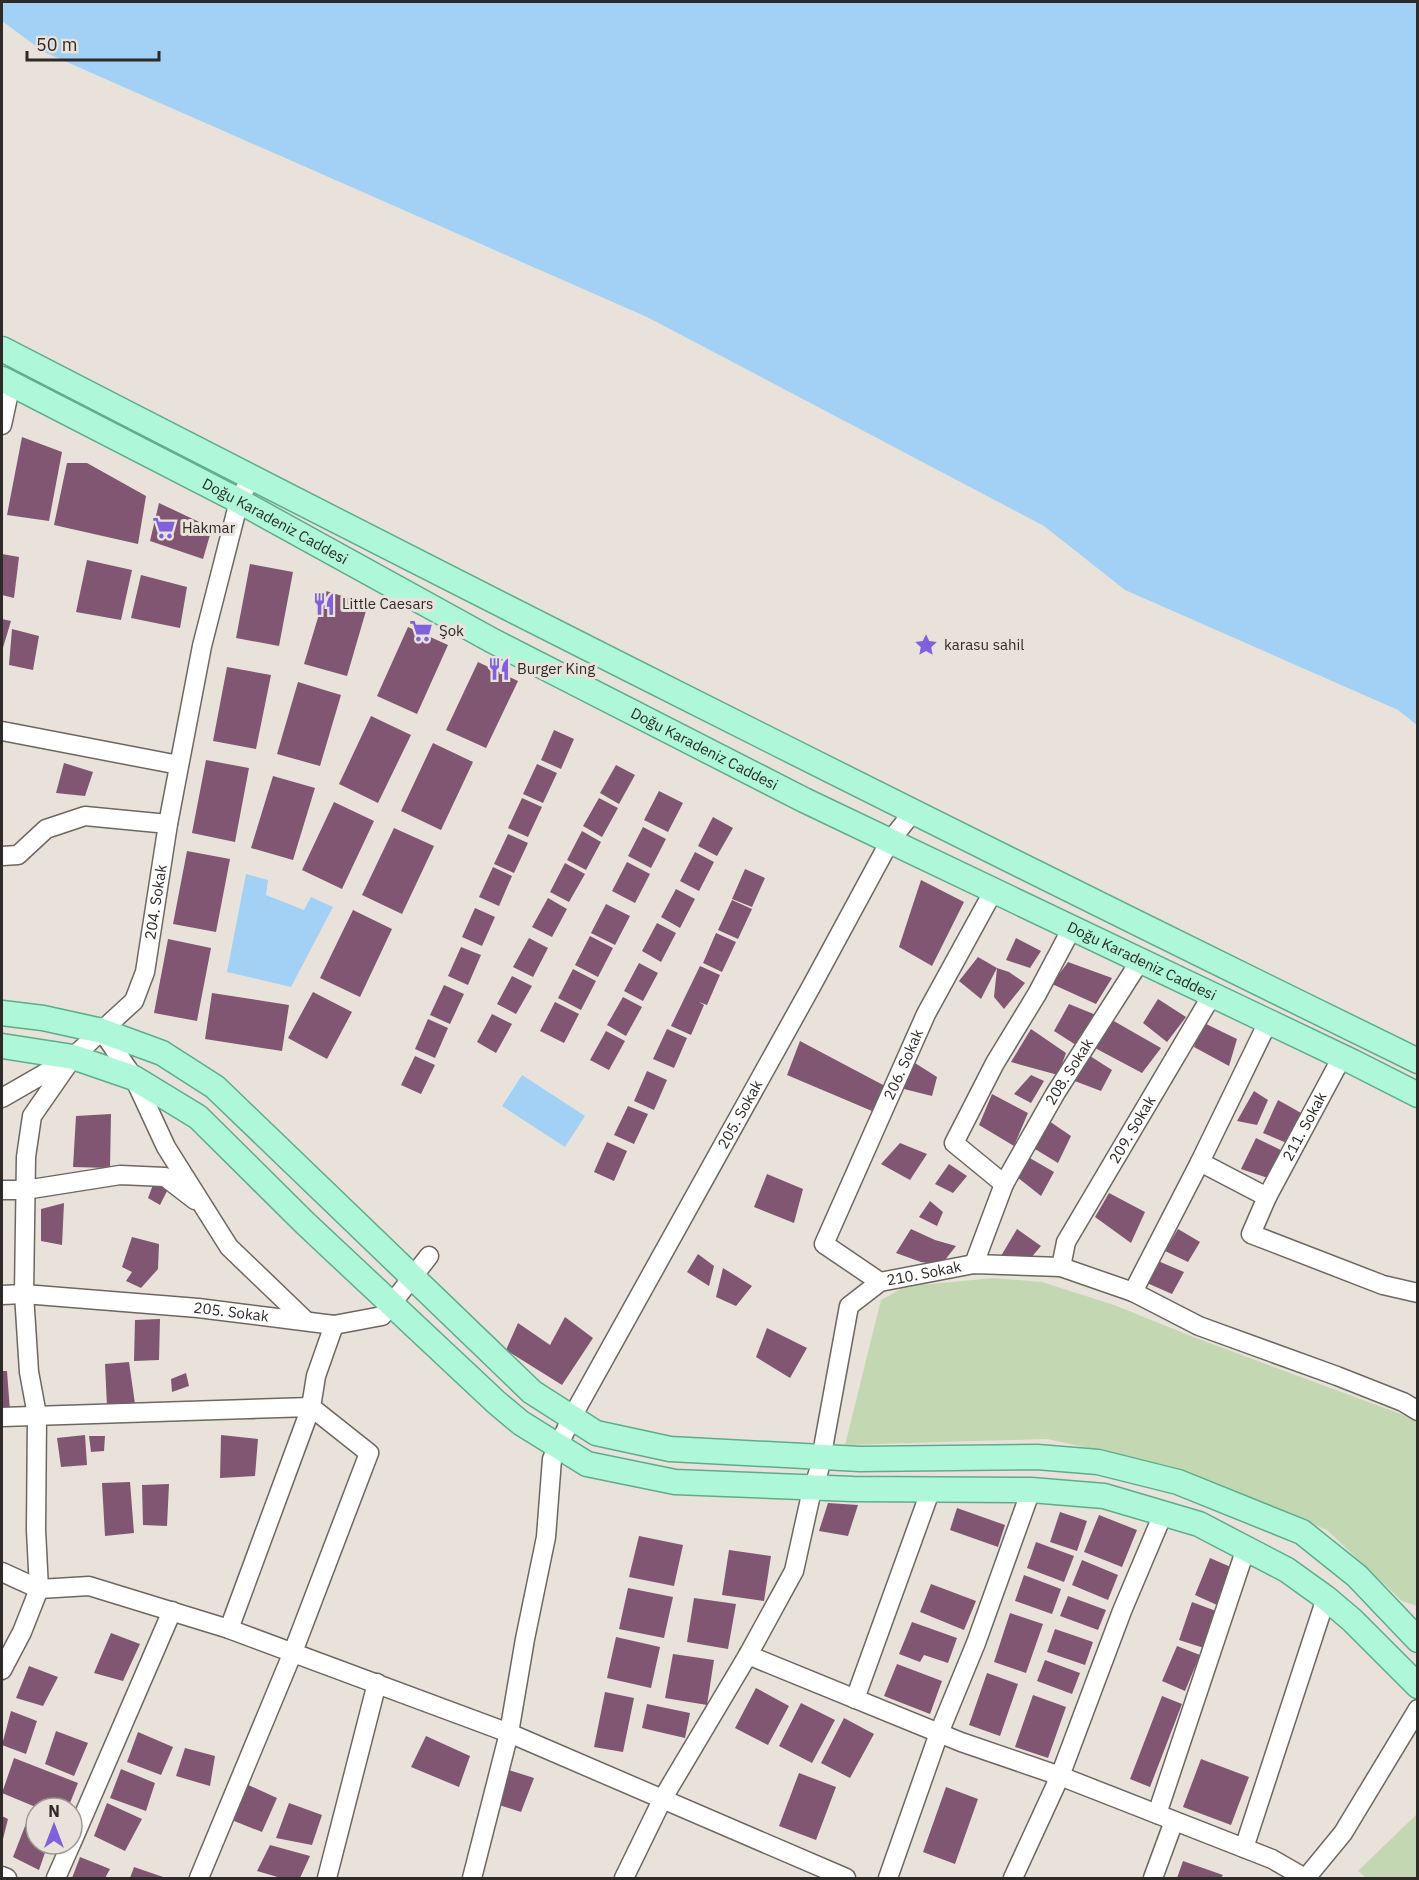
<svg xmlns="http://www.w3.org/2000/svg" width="1419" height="1880" font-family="'IBM Plex Sans',sans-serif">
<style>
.green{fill:#c4d7b3}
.water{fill:#a2d1f5}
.building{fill:#815673}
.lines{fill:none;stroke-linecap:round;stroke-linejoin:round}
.minor-casing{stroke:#6d6760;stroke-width:21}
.major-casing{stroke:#5eac8a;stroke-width:27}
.minor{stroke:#fff;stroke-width:18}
.major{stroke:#aff7d9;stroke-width:24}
.labels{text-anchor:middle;stroke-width:6;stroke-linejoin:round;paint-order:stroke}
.street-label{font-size:15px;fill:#2d2a27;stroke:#e9e2da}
.poi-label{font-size:15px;fill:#2d2a27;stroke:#e9e2da;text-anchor:start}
</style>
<rect width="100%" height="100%" fill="#e9e2da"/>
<path class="green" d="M994,1278L1042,1282L1114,1305L1196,1338L1417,1420V1606L1402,1601L1327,1530L1170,1466L1047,1439L845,1445L881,1300L901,1289L920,1285Z
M1417,1814V1878H1366L1358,1871Z"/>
<path class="water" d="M2,2H1417V725L1398,710L1125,590L1044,526L647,317L44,52L2,21Z
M246,874L268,880L266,895L304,910L311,897L333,907L291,987L227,972Z
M522,1075L585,1116L565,1147L502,1106Z"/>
<path class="building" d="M22,437L62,452L49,521L7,515Z
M67,463H87L146,496L138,544L54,525Z
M159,503L212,528L203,559L150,541Z
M2,554L19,557L14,598L2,595Z
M87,560L132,570L121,620L76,612Z
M250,564L293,572L279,646L236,638Z
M141,575L187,587L180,628L131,618Z
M326,591L368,604L347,676L304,664Z
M2,619L11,621L2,651Z
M408,627L448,645L417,714L377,696Z
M12,629L39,636L33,670L9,665Z
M478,662L518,681L486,748L446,730Z
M227,667L271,675L256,749L213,741Z
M298,682L341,695L320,766L277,754Z
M371,716L411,735L378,803L339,784Z
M554,730L574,739L561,769L541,760Z
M433,743L473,762L441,830L401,811Z
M206,760L249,768L235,842L192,833Z
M64,763L93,772L85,796L56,793Z
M537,764L557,773L543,803L523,794Z
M616,765L635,775L619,804L600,793Z
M273,776L315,788L293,860L251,848Z
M659,791L683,803L668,832L644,820Z
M522,798L542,807L528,837L508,828Z
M599,798L618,808L602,837L583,826Z
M334,802L374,821L342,889L302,870Z
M713,817L733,828L717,856L698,846Z
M643,827L666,839L651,868L628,856Z
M394,828L434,846L402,914L362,895Z
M582,831L601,842L586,870L567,860Z
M508,834L528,843L514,873L494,864Z
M187,851L230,859L216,932L173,924Z
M695,852L714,862L699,891L680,881Z
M627,862L650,874L635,903L612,891Z
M565,863L585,874L569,902L550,892Z
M493,867L512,876L499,906L479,897Z
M745,869L765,878L752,907L732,899Z
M921,880L964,902L932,966L899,947Z
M676,889L695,899L680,928L661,917Z
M548,898L567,909L552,937L532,927Z
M732,900L752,909L738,939L718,930Z
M606,904L630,916L615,945L591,933Z
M475,908L495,917L482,946L462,937Z
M353,910L392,929L360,997L320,978Z
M657,923L676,933L661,962L642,951Z
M716,933L736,942L722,972L703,963Z
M590,936L613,948L598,977L575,965Z
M529,938L548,948L533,977L513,967Z
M1016,938L1041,951L1030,968L1006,960Z
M168,939L211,948L197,1021L154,1013Z
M461,947L481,955L468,985L448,976Z
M978,957L997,968L981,999L959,981Z
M1068,962L1112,978L1096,1004L1052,984Z
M639,963L658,973L643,1001L624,991Z
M700,966L720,975L707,1005L699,1002L704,1005L691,1035L671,1026Z
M997,968L1009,972L1025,983L1004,1009L994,997Z
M573,969L596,981L581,1010L558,998Z
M512,976L532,986L516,1014L497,1004Z
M444,985L464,994L450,1024L430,1015Z
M313,992L352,1012L327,1059L288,1038Z
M212,993L289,1005L282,1051L205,1039Z
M623,997L642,1007L626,1036L607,1025Z
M1158,999L1186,1017L1167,1042L1143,1023Z
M555,1002L579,1014L564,1043L540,1031Z
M1069,1004L1096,1015L1076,1045L1054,1031Z
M492,1014L512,1024L496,1053L477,1042Z
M428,1019L448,1028L435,1058L415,1049Z
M1112,1020L1161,1048L1142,1073L1095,1048Z
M1202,1022L1237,1039L1229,1066L1194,1047Z
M667,1029L687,1038L674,1068L653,1059Z
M1031,1029L1066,1053L1058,1075L1011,1062Z
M606,1031L625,1041L609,1070L590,1060Z
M800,1041L885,1086L872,1111L787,1075Z
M415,1056L435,1065L421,1094L401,1085Z
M1090,1056L1112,1070L1101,1091L1072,1080Z
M915,1063L937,1077L932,1096L900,1088Z
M647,1071L667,1080L654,1110L634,1101Z
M1031,1075L1044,1081L1031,1103L1014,1094Z
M1254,1091L1268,1100L1257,1125L1237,1121Z
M992,1094L1028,1113L1014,1146L979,1125Z
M1278,1100L1303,1114L1289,1144L1263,1133Z
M628,1106L648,1114L634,1144L614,1135Z
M111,1114L110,1168L73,1167L76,1116Z
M1049,1121L1071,1136L1058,1163L1035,1149Z
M1256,1138L1281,1150L1271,1179L1241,1169Z
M607,1142L627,1151L614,1181L594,1172Z
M900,1143L927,1154L910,1180L881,1164Z
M1028,1157L1054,1172L1041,1196L1017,1177Z
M949,1164L967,1176L953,1193L935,1184Z
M767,1174L803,1189L794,1223L754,1207Z
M154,1182L168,1189L160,1205L148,1198Z
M1109,1193L1145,1212L1131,1243L1095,1217Z
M930,1201L943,1212L937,1226L919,1217Z
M64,1203L62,1245L41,1241V1209Z
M911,1229L935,1240L956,1246L941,1265L921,1262L896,1253Z
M1017,1229L1041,1246L1030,1259L1001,1256Z
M1178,1229L1200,1242L1188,1262L1165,1251Z
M132,1237L159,1244L158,1269L141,1288L126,1281L132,1272L122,1267Z
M698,1254L714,1266L709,1286L687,1272Z
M1158,1261L1184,1272L1172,1294L1147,1283Z
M723,1268L752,1286L736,1306L716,1297Z
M565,1317L593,1338L562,1385L506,1350L518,1323L550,1345Z
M160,1319L159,1360L134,1361L135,1320Z
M767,1328L807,1348L790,1378L756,1357Z
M129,1362L135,1404L107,1407L105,1364Z
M2,1371H7L10,1411H2Z
M186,1373L189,1386L172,1392L171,1379Z
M85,1435L87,1465L61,1467L57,1438Z
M221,1435L258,1439L255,1476L220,1478Z
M89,1436H105L104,1451L91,1452Z
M130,1482L134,1533L105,1536L102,1483Z
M169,1484L167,1526L143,1525L142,1485Z
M828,1503L858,1505L848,1536L819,1531Z
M957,1508L1005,1525L998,1547L950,1530Z
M1060,1512L1087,1521L1077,1551L1050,1542Z
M1099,1515L1137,1530L1122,1567L1084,1552Z
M639,1536L683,1545L674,1586L629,1577Z
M1036,1542L1074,1556L1064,1582L1027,1568Z
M729,1550L771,1556L764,1601L722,1595Z
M1210,1558L1233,1568L1217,1605L1195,1595Z
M1082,1560L1118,1575L1108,1600L1072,1585Z
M1024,1575L1061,1589L1052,1614L1015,1601Z
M931,1584L976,1601L964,1630L920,1612Z
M628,1588L673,1597L664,1638L619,1629Z
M1068,1596L1106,1610L1098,1630L1060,1616Z
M694,1598L736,1604L728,1649L687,1642Z
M1192,1602L1216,1611L1204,1648L1179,1640Z
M1010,1613L1043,1624L1026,1673L994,1662Z
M912,1622L957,1638L948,1663L924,1655L920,1662L899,1654Z
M1055,1629L1093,1642L1085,1665L1047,1652Z
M111,1633L140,1644L123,1681L94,1673Z
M616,1637L660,1647L651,1688L607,1678Z
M1177,1646L1200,1655L1185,1691L1162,1681Z
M673,1654L714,1660L707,1705L665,1698Z
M1045,1660L1080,1673L1072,1694L1037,1681Z
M897,1664L942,1681L930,1714L884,1696Z
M29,1666L58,1677L43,1706L16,1698Z
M987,1673L1018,1684L1000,1736L969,1725Z
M756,1688L789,1706L768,1745L735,1728Z
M605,1692L634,1698L623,1752L594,1747Z
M1033,1695L1066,1707L1048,1758L1015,1747Z
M1162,1696L1182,1704L1150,1787L1130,1779Z
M801,1703L835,1720L812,1763L779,1746Z
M647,1704L690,1713L685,1738L642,1728Z
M11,1711L37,1721L26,1754L2,1745Z
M844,1718L874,1734L850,1778L821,1763Z
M56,1731L88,1743L74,1776L45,1764Z
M138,1732L173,1747L161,1775L127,1762Z
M426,1736L470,1756L459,1787L411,1767Z
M185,1748L215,1756L210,1786L176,1776Z
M14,1758L78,1783L68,1808H38L2,1793Z
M1201,1759L1249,1777L1231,1825L1183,1807Z
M121,1769L155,1783L146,1811L110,1798Z
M506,1769L534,1778L521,1812L496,1804Z
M799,1773L836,1787L816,1840L779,1826Z
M246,1784L277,1798L262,1832L234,1821Z
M946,1787L978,1799L955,1864L923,1852Z
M107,1803L142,1819L125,1851L94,1836Z
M289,1803L322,1815L312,1845L276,1838Z
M2,1816L8,1819L2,1843Z
M27,1821L36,1825V1844H48L39,1870L13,1857Z
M270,1845L310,1856L300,1878H281L257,1871Z
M80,1857L110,1869L105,1878H72Z
M1183,1861L1223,1875L1221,1878H1177Z
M134,1867L166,1878H130Z"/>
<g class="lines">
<g class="minor-casing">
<g id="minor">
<path d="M2,425L11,383"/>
<path d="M2,731L179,765"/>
<path d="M2,856L18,855L46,829L85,816L168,824"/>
<path d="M102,1031L134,1078L166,1147L229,1247L305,1320"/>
<path d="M2,1098L68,1060"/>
<path d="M1200,1162L1267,1197L1251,1234L1383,1285L1418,1293"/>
<path id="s1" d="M1004,1184L1055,1094L1140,961"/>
<path d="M2,1190H25L120,1175L165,1177L195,1200"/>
<path id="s2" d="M1267,1197L1342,1057"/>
<path d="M974,1264L1004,1184L954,1143L995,1063L1037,994L1072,928"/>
<path id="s3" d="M1061,1267L1066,1242L1212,995"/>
<path id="s4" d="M880,1282L824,1244L926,1014L994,890"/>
<path d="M1133,1292L1200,1162L1268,1022"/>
<path id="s5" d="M2,1295L24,1294L198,1308L334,1325L382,1316L429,1256"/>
<path d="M2,1417L311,1407L229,1629L89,1586L39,1589L2,1572"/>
<path d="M229,1629L509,1733L846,1878"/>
<path d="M748,1655L961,1742L1060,1776L1272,1859L1305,1878"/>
<path id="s6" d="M2,1670L22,1632L39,1589L36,1530L37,1415L29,1372L24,1294L26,1157L32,1116L73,1057L134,1001L145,972L168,824L202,646L239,501L251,477"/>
<path d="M855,1699L931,1489"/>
<path d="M1157,1814L1246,1548"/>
<path d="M72,1842L172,1611"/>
<path d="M1244,1848L1326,1598"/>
<path d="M2,1876L7,1878"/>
<path d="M56,1878L71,1844"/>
<path d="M199,1878L293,1652L369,1453L311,1407L316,1376L334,1325"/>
<path d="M327,1878L377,1683"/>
<path id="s7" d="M472,1878L509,1733L525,1639L546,1537L552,1459L572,1417L811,987L890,841L913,812"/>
<path id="s8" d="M624,1878L663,1798L748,1655L794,1571L810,1499L819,1470L849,1306L880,1282L974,1264L1061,1267L1133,1292L1199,1326L1337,1376L1403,1402L1418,1411"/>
<path d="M888,1878L939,1733L976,1643L1031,1490"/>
<path d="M1013,1878L1060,1776L1122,1611L1163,1514"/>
<path d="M1153,1878L1174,1821"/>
<path d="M1306,1878L1343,1833L1418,1709"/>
</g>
</g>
<g class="major-casing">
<g id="major">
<path d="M2,349C471,591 943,829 1418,1061"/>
<path id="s9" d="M2,379L239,501L493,641L804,800L1353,1062L1418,1095"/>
<path d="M2,1013L43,1018L102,1031L162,1053L215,1087L532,1392L596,1433L670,1449L860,1459L1037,1457L1098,1462L1178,1482L1302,1532L1357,1576L1418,1640"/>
<path d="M2,1046L73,1057L134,1078L198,1117L306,1224L497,1403L521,1423L587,1464L675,1482L853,1489L1031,1490L1104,1496L1199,1524L1287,1570L1326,1598L1352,1620L1418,1686"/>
</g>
</g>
<use href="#minor" class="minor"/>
<use href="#major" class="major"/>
</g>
<defs>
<g id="supermarket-bare" transform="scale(1.8)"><path d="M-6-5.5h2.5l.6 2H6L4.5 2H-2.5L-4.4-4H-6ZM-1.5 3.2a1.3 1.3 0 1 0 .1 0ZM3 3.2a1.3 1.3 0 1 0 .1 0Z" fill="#8060db" stroke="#e9e2da" stroke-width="2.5" paint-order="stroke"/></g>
<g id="restaurant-bare" transform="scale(1.8)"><path d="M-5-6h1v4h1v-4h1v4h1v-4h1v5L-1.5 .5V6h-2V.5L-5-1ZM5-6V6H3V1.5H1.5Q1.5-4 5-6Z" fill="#8060db" stroke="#e9e2da" stroke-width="2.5" paint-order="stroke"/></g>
<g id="sight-bare" transform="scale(1.8)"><path d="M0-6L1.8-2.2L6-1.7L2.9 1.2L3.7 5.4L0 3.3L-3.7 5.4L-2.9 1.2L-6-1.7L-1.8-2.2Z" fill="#8060db" stroke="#e9e2da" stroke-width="2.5" paint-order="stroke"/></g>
</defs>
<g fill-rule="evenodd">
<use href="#supermarket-bare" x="164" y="528"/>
<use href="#restaurant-bare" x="324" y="604"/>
<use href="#supermarket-bare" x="421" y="631"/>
<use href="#sight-bare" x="926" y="645"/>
<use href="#restaurant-bare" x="499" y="669"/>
</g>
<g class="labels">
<g class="street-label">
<text dy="5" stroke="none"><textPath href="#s9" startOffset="308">Doğu Karadeniz Caddesi</textPath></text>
<text dy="5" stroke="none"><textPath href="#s9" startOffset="794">Doğu Karadeniz Caddesi</textPath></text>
<text dy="5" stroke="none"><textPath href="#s6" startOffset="820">204. Sokak</textPath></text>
<text dy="5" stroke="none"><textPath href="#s9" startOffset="1280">Doğu Karadeniz Caddesi</textPath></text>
<text dy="5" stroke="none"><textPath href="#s4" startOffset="264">206. Sokak</textPath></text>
<text dy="5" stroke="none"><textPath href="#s1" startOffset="130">208. Sokak</textPath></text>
<text dy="5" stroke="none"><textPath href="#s7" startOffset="820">205. Sokak</textPath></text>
<text dy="5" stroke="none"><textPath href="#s2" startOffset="80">211. Sokak</textPath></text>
<text dy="5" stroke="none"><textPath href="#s3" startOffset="156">209. Sokak</textPath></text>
<text dy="5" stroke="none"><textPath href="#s8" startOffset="706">210. Sokak</textPath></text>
<text dy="5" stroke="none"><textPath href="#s5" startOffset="230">205. Sokak</textPath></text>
</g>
<g class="poi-label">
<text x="182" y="533">Hakmar</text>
<text x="342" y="609">Little Caesars</text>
<text x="439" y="636">Şok</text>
<text x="944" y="650">karasu sahil</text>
<text x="517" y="674">Burger King</text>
</g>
</g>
<rect width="1419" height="1880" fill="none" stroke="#2d2a27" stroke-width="6"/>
<g transform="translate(54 1826)"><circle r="28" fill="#e9e2da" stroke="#9e9892" stroke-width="1.5"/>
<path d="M0-4.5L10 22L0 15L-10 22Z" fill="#8060db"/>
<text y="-9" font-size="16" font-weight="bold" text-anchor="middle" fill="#2d2a27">N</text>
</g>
<path d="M27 51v9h132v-9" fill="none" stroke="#2d2a27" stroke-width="3"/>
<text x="36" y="51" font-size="18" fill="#2d2a27" stroke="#e9e2da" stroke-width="4.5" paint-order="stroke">50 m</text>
</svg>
